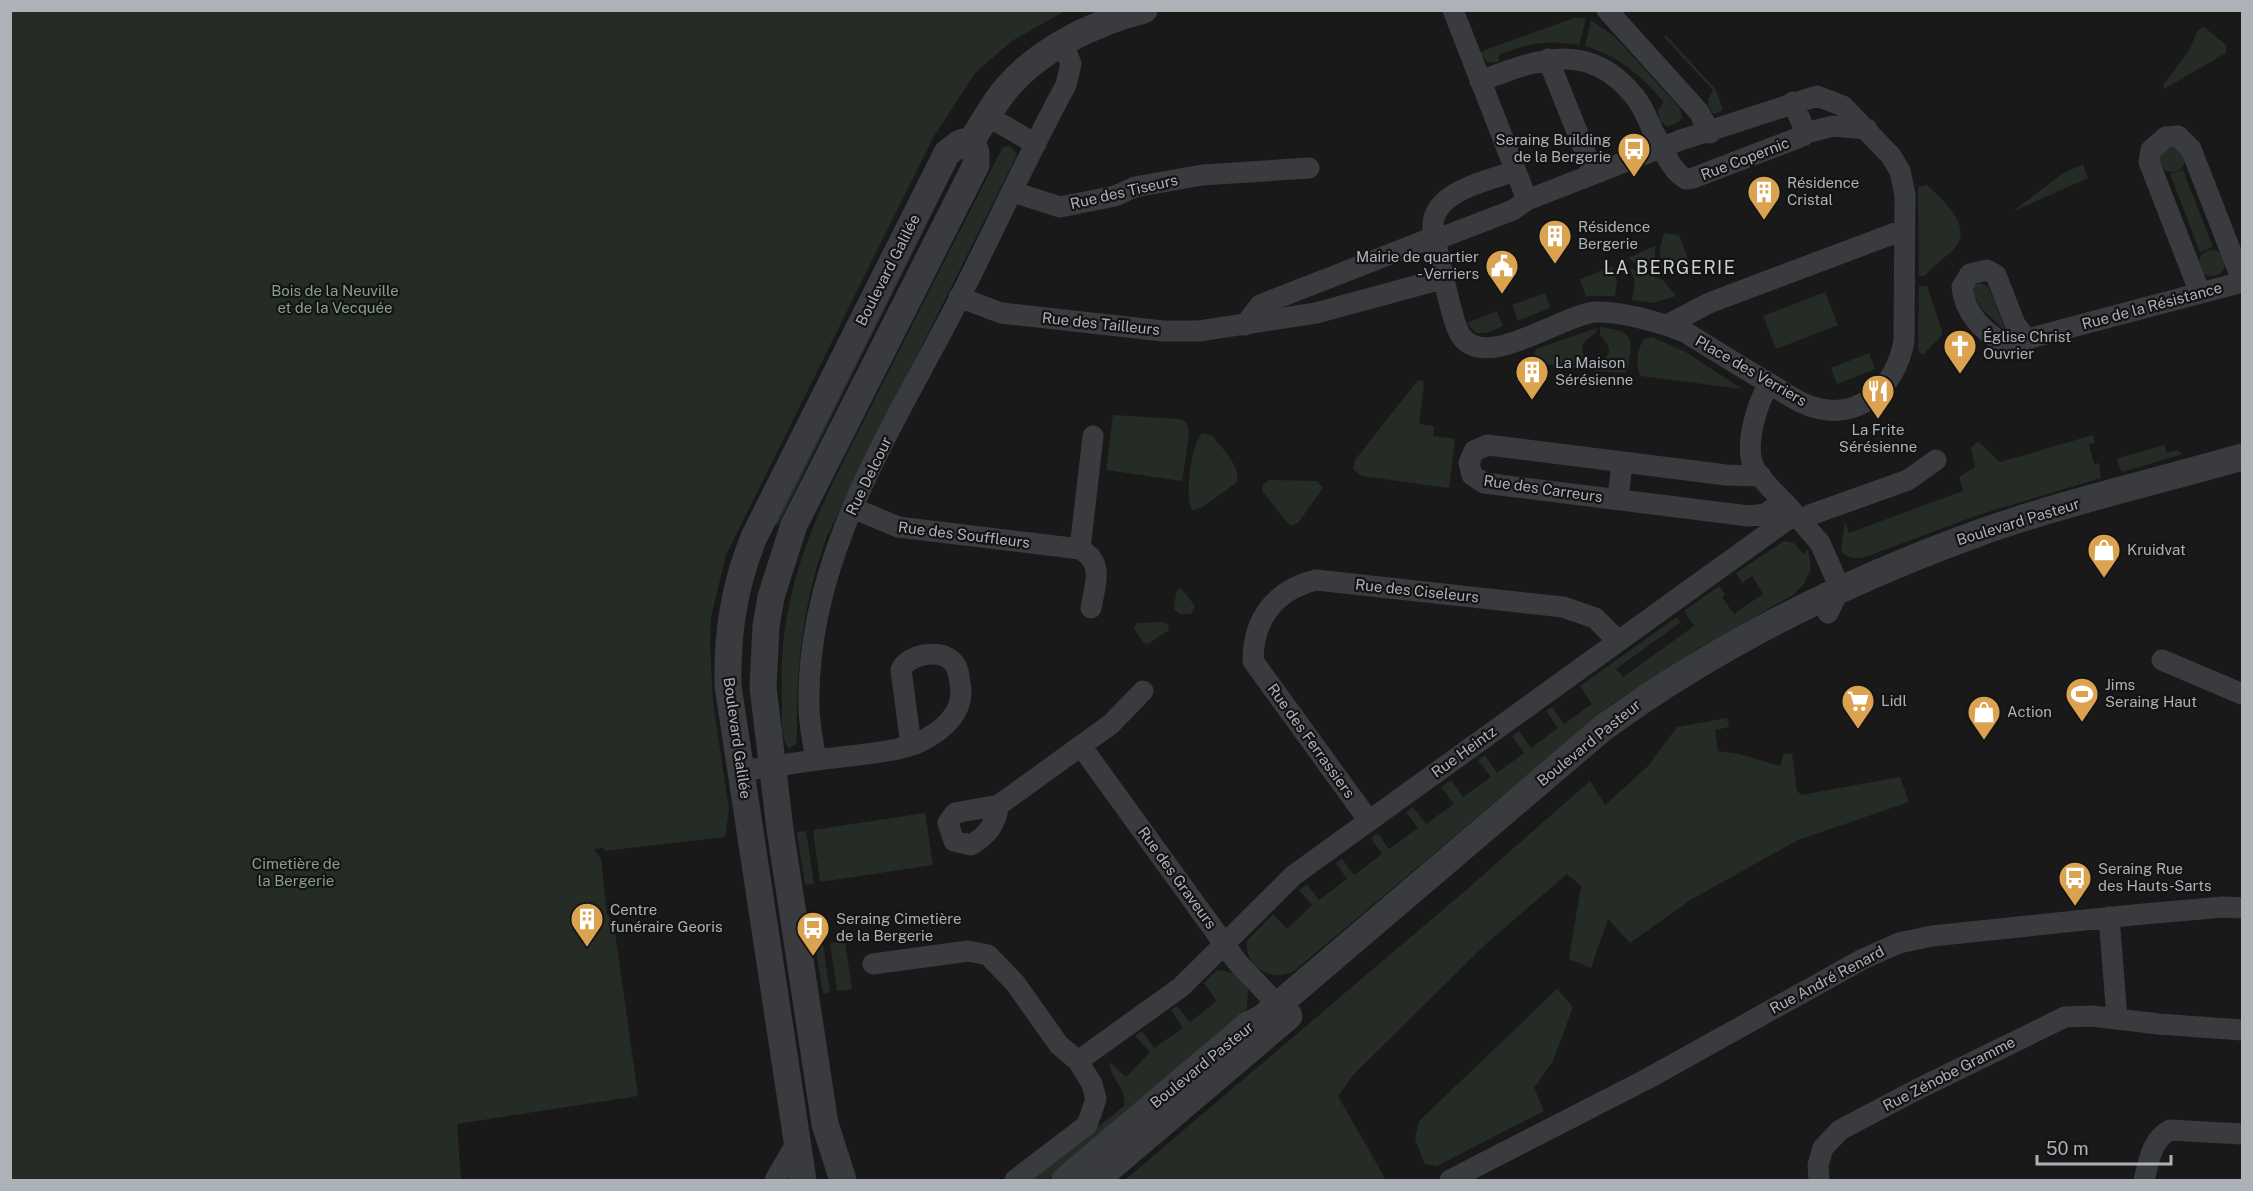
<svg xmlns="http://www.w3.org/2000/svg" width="2253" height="1191" font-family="'Public Sans',sans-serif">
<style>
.green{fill:#252c26}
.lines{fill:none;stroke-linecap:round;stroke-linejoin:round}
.minor{stroke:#3a3b3f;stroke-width:21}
.tertiary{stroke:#3a3b3f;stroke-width:27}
.labels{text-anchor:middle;stroke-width:4.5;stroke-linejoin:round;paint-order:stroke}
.poi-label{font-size:15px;fill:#adb1b8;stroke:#141415;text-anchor:start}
.street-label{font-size:15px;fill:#adb1b8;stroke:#141415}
.park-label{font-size:15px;fill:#86a186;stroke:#141415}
.quarter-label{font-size:18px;letter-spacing:1.5px;fill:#cdd0d5;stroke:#141415}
</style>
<rect width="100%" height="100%" fill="#19191a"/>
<path class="green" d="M10,11H1065L1012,41L975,73L933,138L726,555L711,617L710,643L713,703L729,809L725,837L604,851L603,848L594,849L601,859L607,914L614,925L638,1096L457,1124L461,1180H11Z
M1574,18H1586L1579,45C1550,39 1525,44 1499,55V61L1493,63L1487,62L1480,53L1485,50Z
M1591,20L1614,36L1680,108L1682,117L1679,122L1668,127L1660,121L1658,110L1664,102C1641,76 1620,56 1585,46Z
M2204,27L2226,45V53L2164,89L2163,85L2188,52L2198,30Z
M1666,35L1716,90L1723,110L1714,114C1706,107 1707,98 1713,90L1664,37Z
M1010,146L1017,154L1013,163L827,536C803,602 796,667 797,737L796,744L789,748C780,738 782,717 782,704C776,577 824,502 878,393C916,317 954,242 993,166L1003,147Z
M2159 159a13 13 0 1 1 26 0a13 13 0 1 1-26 0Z
M958,161L778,525L775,524Z
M2083,164L2088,178L2012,212L2062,174Z
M2183,170L2213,247L2200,252L2170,174Z
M1927,185C1942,200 1977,228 1952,251C1942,260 1933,266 1925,276H1919L1918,187Z
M1664,233L1679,235L1690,265L1669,270L1661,268L1660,248Z
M1655,246V270L1640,266L1628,258Z
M2199 263a13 13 0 1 1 26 0a13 13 0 1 1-26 0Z
M1612,267L1617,281L1615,296H1586L1580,279Z
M1630,268L1663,280L1676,296L1653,303L1632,300L1635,281Z
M1979,283L1988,286L2006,332L1981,308L1972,292L1975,285Z
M1919,286H1927L1943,334L1923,355L1918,350Z
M1825,292L1838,325L1776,349L1763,316Z
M1545,293L1550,308L1518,321L1512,305Z
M1497,311L1503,326L1487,333H1476L1467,323Z
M1600,327C1619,330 1634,331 1630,354C1629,361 1629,367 1625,373L1595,371L1596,364C1613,357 1612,346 1600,335Z
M1597,328L1596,333C1587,339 1580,342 1583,354L1592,363L1591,370L1536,363L1534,354L1536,349Z
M1652,337L1684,351L1742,389L1641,376C1635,367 1637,349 1644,339Z
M1869,353L1875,369L1837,384L1831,368Z
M1418,380L1423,381L1424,385L1419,424L1434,426L1433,436L1455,439L1449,488L1361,476L1353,469L1355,460Z
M1113,415L1180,419L1187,423L1189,435L1182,481L1106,470Z
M1202,433L1212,436C1221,447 1243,468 1236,483L1201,508L1193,510C1183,503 1192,441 1202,433Z
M2093,435L2095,442L2089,445L2094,464L2099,463L2101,478L1978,515L1868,556C1858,559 1846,560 1841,550L1845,522L1849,533L1963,491L1959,477L1975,467L1971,448L1978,441L2000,462Z
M2164,445L2167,453L2177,450L2183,454L2122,472L2116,459Z
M1269,480L1317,481L1323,488L1298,523L1290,526L1262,491L1263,484Z
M1784,541L1794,543L1804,555L1808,548L1811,569L1804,584L1793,595L1699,648L1613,703L1294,971C1272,984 1244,966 1247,941L1273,914L1287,929L1312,905L1299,890L1307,884L1319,900L1347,879L1336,863L1342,859L1354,875L1382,854L1371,838L1378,833L1389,849L1418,828L1406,812L1413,807L1426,824L1454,804L1441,787L1451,780L1463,797L1491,777L1478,760L1485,755L1497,773L1524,753L1512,736L1519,731L1531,748L1558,728L1546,711L1552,707L1564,724L1592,704L1580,686L1677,617L1681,622L1616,669L1623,677L1694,626L1684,611L1719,586L1725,594L1722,597L1734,614L1763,594L1752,576L1742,583L1736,573Z
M1181,588L1195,606L1191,614H1180L1174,609L1176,592Z
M1162,622L1168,624L1169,630L1148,644L1144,643L1134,629L1137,623Z
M1727,718L1729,727L1715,730L1718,751L1739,754L1780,766L1784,753L1792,754L1797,791L1801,795L1900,777L1909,802L1798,840L1692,899L1630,943L1608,919L1591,968L1569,959L1581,886L1567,874L1488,942L1353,1075L1338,1096L1386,1180H1125L1465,891L1590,781L1605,805L1648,766L1677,727Z
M925,813L933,865L820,882L813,830Z
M806,831L814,884L805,885L797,832Z
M845,941L852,989L837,991L830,943Z
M823,944L830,992L823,994L815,945Z
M1217,970C1232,971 1241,976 1248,989L1247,1008L1241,1016L1048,1180H1031L1124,1106C1127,1088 1109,1079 1110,1062L1126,1077L1150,1052L1135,1036L1142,1031L1154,1048L1183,1028L1171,1010L1177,1006L1190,1022L1217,1001L1204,983Z
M1557,989L1573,1007L1553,1061L1534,1088L1544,1111L1437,1166L1425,1164L1415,1139L1419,1121Z"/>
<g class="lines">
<path class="minor" d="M1453,10L1527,200
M1607,10L1699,112L1710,133
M1548,59L1594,174
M1480,81C1538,59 1589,39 1635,97C1645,109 1649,125 1657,138C1664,151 1672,172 1686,179L1693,178L1803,136L1806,133L1793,102
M1817,96L1843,106L1891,156L1900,171L1905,195L1904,341C1896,385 1861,422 1813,407C1798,403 1785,393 1772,385C1743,368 1714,350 1685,332C1662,323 1622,311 1596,312C1562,314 1486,372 1461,336C1451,322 1441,261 1435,240L1513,210L1527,200L1681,140Z
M987,116L1036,144
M1806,133L1833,126L1867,129
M1013,192L1060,207L1115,196L1135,187L1202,175L1309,168
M1435,240C1421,193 1482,183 1515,171
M2200,293L2149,162L2151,150L2166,137L2178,136L2191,149L2242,280
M959,297L1001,313L1163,331H1199L1316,313L1445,278
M1245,325L1260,305L1434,237
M1667,325L1709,303L1903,230
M2027,340L2015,324L1996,275L1987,270L1970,274L1962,287C1964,312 1983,332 2005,344L2016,342L2242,282
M1769,384C1757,403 1743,448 1755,469C1765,485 1781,498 1793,512
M1761,476L1726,475L1488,445L1474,451L1469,463L1472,475L1484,483L1749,516L1765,514L1784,502
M1618,499L1622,462
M853,508L898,527L1080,549L1093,436
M1801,521L1810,515L1908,480L1936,460
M1080,549C1105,563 1095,584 1091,608
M1828,613L1840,588
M2162,660L2242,694
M1081,746L1238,963L1278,1005
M816,760C843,756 897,753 920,742C944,730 966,711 960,683C959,675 958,667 953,662C940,648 908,654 901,670L911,745
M741,771L816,760C813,742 809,724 809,706C806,560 889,434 954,309C992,235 1026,158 1066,85L1071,64L1063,44
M999,805L955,813L948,823L954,841L971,845C988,835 995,825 999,805L1111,724L1143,691
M1369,821L1253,661C1253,619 1275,590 1316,580L1563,607L1595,618L1618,641
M2109,917L2117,1018
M873,964L968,951L988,955L1015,983L1059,1045L1078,1061L1092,1084L1096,1099L1087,1125L1015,1180
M1078,1061L1181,987L1294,875L1795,514L1820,543L1840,588
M775,1180L796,1144
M1450,1180L1647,1079L1863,959L1899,943L1932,936L2133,915L2223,907L2242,908
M1819,1180L1818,1165L1823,1148L1840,1130L1916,1090L2065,1017L2092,1016L2158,1024L2242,1030
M2144,1180C2149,1162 2151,1140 2170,1130L2242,1134"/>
<path class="tertiary" d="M803,1180L728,686C727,633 734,586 754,537L947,153L960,143L972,140C983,123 993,105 1005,90C1039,49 1094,23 1144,10
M843,1180L825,1124L780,829L763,687L766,626L771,597L794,525L976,165V153L972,140
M1065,1180L1248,1025L1262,1018L1278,1005L1603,728C1717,645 1844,582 1976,534C2062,503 2155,482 2242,457
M1096,1180L1289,1016"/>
</g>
<defs>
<g id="bus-pin" transform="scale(1.725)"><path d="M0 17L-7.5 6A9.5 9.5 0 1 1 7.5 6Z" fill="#dba350" stroke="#141415"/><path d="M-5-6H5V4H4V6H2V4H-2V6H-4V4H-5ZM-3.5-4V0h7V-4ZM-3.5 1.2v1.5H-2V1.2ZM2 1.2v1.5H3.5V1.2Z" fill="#fff"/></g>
<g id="building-pin" transform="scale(1.725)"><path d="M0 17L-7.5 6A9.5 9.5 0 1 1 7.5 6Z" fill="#dba350" stroke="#141415"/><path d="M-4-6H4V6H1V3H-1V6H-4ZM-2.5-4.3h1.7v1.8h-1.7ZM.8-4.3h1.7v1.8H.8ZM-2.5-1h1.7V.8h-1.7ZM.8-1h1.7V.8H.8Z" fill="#fff"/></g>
<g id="civic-pin" transform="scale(1.725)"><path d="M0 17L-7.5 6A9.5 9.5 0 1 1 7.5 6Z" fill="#dba350" stroke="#141415"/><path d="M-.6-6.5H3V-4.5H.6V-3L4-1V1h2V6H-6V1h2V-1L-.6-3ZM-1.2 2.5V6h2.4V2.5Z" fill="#fff"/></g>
<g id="church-pin" transform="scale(1.725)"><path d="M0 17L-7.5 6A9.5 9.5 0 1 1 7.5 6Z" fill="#dba350" stroke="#141415"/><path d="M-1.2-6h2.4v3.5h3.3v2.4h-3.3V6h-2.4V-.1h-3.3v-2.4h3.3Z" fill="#fff"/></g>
<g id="restaurant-pin" transform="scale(1.725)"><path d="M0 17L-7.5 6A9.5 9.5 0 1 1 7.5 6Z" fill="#dba350" stroke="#141415"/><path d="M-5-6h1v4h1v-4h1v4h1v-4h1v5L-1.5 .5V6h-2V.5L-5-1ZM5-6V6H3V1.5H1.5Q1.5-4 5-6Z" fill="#fff"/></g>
<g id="shop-pin" transform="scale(1.725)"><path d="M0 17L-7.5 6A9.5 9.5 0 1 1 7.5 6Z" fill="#dba350" stroke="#141415"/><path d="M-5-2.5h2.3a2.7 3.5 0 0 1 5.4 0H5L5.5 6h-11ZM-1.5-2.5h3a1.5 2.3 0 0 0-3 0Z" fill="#fff"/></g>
<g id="stadium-pin" transform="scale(1.725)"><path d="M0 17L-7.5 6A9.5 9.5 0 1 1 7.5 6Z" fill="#dba350" stroke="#141415"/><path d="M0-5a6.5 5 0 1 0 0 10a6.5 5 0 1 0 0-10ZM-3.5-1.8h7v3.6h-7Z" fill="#fff"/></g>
<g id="supermarket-pin" transform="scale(1.725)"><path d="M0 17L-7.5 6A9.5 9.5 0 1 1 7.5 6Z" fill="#dba350" stroke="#141415"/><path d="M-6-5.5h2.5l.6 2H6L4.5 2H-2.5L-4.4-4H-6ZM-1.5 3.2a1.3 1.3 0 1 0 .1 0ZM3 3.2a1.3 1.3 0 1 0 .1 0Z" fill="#fff"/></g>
</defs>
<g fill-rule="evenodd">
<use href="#bus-pin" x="1634" y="149"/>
<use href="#building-pin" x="1764" y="192"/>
<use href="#building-pin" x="1555" y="236"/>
<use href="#civic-pin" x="1502" y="266"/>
<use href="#church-pin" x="1960" y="346"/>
<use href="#building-pin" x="1532" y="372"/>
<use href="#restaurant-pin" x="1878" y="391"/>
<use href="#shop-pin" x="2104" y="550"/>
<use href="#stadium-pin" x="2082" y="694"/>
<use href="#supermarket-pin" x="1858" y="701"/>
<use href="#shop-pin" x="1984" y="712"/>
<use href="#bus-pin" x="2075" y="878"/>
<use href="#building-pin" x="587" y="919"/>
<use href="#bus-pin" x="813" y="928"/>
</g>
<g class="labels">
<g class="poi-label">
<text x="1611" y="145" text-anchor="end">Seraing Building<tspan x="1611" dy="17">de la Bergerie</tspan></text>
<text x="1787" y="188">Résidence<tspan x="1787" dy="17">Cristal</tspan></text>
<text x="1578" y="232">Résidence<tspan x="1578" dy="17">Bergerie</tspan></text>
<text x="1479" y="262" text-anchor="end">Mairie de quartier<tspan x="1479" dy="17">- Verriers</tspan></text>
<text x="1983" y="342">Église Christ<tspan x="1983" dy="17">Ouvrier</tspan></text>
<text x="1555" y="368">La Maison<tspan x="1555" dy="17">Sérésienne</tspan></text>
<text x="1878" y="435" text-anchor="middle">La Frite<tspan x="1878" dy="17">Sérésienne</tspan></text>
<text x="2127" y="555">Kruidvat</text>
<text x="2105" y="690">Jims<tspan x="2105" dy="17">Seraing Haut</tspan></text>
<text x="1881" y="706">Lidl</text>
<text x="2007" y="717">Action</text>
<text x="2098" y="874">Seraing Rue<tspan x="2098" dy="17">des Hauts-Sarts</tspan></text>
<text x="610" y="915">Centre<tspan x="610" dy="17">funéraire Georis</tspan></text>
<text x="836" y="924">Seraing Cimetière<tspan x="836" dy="17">de la Bergerie</tspan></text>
</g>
<g class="street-label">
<text transform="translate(1745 159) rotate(-21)" y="5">Rue Copernic</text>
<text transform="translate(1124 192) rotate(-13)" y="5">Rue des Tiseurs</text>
<text transform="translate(888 270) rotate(-63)" y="5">Boulevard Galilée</text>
<text transform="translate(2152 306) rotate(-15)" y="5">Rue de la Résistance</text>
<text transform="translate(1101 324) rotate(6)" y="5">Rue des Tailleurs</text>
<text transform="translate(1751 371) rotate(30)" y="5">Place des Verriers</text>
<text transform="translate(869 476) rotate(-64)" y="5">Rue Delcour</text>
<text transform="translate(1543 489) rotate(8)" y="5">Rue des Carreurs</text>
<text transform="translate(2018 522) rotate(-17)" y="5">Boulevard Pasteur</text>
<text transform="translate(964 535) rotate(7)" y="5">Rue des Souffleurs</text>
<text transform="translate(1417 591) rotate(6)" y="5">Rue des Ciseleurs</text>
<text transform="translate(737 738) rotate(82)" y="5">Boulevard Galilée</text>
<text transform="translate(1311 741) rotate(54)" y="5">Rue des Ferrassiers</text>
<text transform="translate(1589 743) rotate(-39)" y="5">Boulevard Pasteur</text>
<text transform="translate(1464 752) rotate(-36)" y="5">Rue Heintz</text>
<text transform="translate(1177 878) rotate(54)" y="5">Rue des Graveurs</text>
<text transform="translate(1827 980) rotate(-28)" y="5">Rue André Renard</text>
<text transform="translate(1202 1065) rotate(-39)" y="5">Boulevard Pasteur</text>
<text transform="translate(1949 1074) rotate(-27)" y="5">Rue Zénobe Gramme</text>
</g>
<g class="park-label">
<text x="335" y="296">Bois de la Neuville<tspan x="335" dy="17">et de la Vecquée</tspan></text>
<text x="296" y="869">Cimetière de<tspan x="296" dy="17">la Bergerie</tspan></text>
</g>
<g class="quarter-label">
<text x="1670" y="274">LA BERGERIE</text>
</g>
</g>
<rect width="2253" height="1191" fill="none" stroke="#adb1b8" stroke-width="24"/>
<path d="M2037 1155v9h134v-9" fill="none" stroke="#adb1b8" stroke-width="3"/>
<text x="2046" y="1155" font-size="18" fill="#adb1b8" stroke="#141415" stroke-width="4.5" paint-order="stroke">50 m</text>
</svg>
